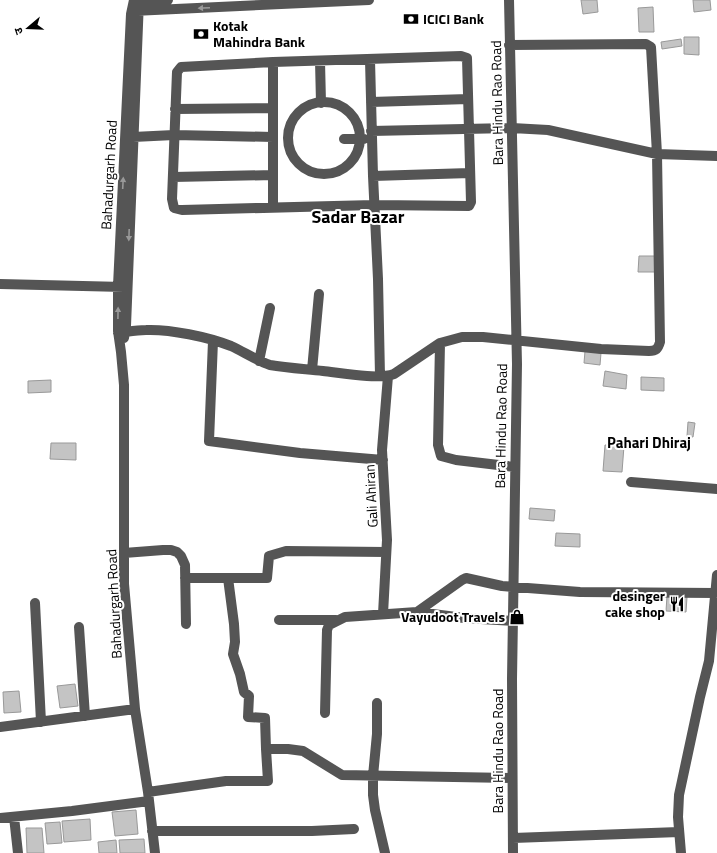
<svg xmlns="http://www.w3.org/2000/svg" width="717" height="853" font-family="'Titillium Web','Noto Sans Devanagari',sans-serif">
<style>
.building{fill:#c4c4c4;stroke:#999}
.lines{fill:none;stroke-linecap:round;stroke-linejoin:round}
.minor{stroke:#555;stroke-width:10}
.oneway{fill:#999}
.labels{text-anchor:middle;stroke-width:4;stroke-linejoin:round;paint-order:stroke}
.poi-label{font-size:14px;font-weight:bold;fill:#000;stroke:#fff;text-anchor:start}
.street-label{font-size:14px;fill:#000;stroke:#fff}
.neighbourhood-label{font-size:15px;font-weight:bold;fill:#000;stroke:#fff}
.district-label{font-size:18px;font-weight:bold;fill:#000;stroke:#fff}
</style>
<rect width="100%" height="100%" fill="#fff"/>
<path class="building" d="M581,0H597L598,12L583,14Z
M693,0H710L711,10L694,12Z
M653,7L654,32H639L638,8Z
M684,37H699V55L684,54Z
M681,39L682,46L662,49L661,42Z
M639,256H658V272H638Z
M585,351L601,353L600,365L584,363Z
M605,371L627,375L626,389L603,386Z
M641,377L664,378V391L641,390Z
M51,380V392L28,393V381Z
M688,422L695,423L693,437L687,436Z
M51,443H76V460L50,459Z
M605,445L624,446L622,472L603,471Z
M530,508L555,510L554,521L529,519Z
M556,533L580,534V547L555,546Z
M667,596L687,597L686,612L666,611Z
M75,684L78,706L60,708L57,686Z
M19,691L21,712L4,713L3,692Z
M136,810L138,834L115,836L112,812Z
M90,819L91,840L64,842L62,821Z
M60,822L62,843L47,844L45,823Z
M26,828H42L44,853H27Z
M144,839L145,853H120L119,840Z
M116,840L117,853H99L98,842Z"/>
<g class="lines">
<path class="minor" d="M134,0L131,14L118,286V331L121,352L124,385V584L135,709L148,792L155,853
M509,0L517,364L512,679L513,853
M134,1L168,0
M133,11L369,0
M461,56L467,58L471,202L469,206L374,205L182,210L174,208L172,199L177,72L181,67L273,62Z
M370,60L373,176L378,279L380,376
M320,61L321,103
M273,62V208
M371,102L468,99
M288 138a36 36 0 1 1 72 0a36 36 0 1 1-72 0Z
M175,109L273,108
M371,131L512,128L548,130L657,154L717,156
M133,137L174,135L273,137
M344,139H364
M373,176L470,173
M173,177L273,175
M0,284L124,287
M118,333C127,332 136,330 146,330C170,329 208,337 231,346C244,352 256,360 270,365C287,368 305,369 323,371C341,373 378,380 394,374L440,343L462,337H483L601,349L649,351C656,351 658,349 660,342L657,154L651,47L646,44L509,45
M124,338L126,326L139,0
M213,341L209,441L300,453L383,460
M440,343L438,445L441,456L456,460L515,467
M259,361L270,308
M312,370L319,294
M631,482L717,489
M124,553L163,550H171L177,552L181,556L185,565L186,624
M185,578H267L269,556L286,551L386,552
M228,578L234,624L235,642L233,654L240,674L244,692L249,696L248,717L265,718L266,749
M35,603L41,722
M417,612L462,580L466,578L502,586L580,592L715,593
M383,614L387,540L382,450L388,376
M279,620H336
M79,627L85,716
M377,703V734L373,776V795L375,810L385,853
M325,713L327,630L329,625L345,617L417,612L464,618L513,621
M0,727L135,709
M148,792L226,781H268L266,749H288L303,751L342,775L512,778
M14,817L18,853
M0,818L72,811L149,801
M152,831H312L354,829
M513,838L679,832
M681,853L678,817L679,795L700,697L709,661L717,575"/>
</g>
<defs><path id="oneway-solid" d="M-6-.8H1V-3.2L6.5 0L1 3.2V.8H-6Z"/></defs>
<g class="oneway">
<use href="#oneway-solid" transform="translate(204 8) rotate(177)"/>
<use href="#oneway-solid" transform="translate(123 183) rotate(-87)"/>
<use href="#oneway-solid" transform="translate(129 235) rotate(92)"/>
<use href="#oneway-solid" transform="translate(118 313) rotate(-89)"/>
</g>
<defs>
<g id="bank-bare" transform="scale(1.2)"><path d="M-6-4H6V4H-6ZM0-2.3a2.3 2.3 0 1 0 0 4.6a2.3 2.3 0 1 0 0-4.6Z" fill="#000" stroke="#fff" stroke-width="2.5" paint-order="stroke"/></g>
<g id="restaurant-bare" transform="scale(1.2)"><path d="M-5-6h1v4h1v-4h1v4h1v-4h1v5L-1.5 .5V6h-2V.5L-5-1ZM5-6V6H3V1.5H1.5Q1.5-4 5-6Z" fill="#000" stroke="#fff" stroke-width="2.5" paint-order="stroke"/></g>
<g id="shop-bare" transform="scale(1.2)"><path d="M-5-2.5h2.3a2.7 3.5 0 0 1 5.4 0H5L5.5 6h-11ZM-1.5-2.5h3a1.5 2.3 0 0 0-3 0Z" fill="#000" stroke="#fff" stroke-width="2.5" paint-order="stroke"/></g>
</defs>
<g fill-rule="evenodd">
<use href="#bank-bare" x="411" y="19"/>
<use href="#bank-bare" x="201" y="34"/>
<use href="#restaurant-bare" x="677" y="604"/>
<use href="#shop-bare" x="517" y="617"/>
</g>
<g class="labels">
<g class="poi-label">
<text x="423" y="24">ICICI Bank</text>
<text x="213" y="31">Kotak<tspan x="213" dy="16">Mahindra Bank</tspan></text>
<text x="665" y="601" text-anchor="end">desinger<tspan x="665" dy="16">cake shop</tspan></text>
<text x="505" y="622" text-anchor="end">Vayudoot Travels</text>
</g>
<g class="street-label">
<text transform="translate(497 103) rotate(-91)" y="5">Bara Hindu Rao Road</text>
<text transform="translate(109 175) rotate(-87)" y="5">Bahadurgarh Road</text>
<text transform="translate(501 426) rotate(-89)" y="5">Bara Hindu Rao Road</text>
<text transform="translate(371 496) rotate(-93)" y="5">Gali Ahiran</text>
<text transform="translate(114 604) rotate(-93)" y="5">Bahadurgarh Road</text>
<text transform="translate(498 751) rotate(-90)" y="5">Bara Hindu Rao Road</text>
</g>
<g class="neighbourhood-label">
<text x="649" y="448">Pahari Dhiraj</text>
</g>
<g class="district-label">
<text x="358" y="223">Sadar Bazar</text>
</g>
</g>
<g transform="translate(28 28) rotate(251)" stroke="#ffffff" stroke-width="3" paint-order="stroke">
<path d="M0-3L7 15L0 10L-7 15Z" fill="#000000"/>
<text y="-6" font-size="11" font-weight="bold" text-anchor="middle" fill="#000000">उ</text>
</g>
</svg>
